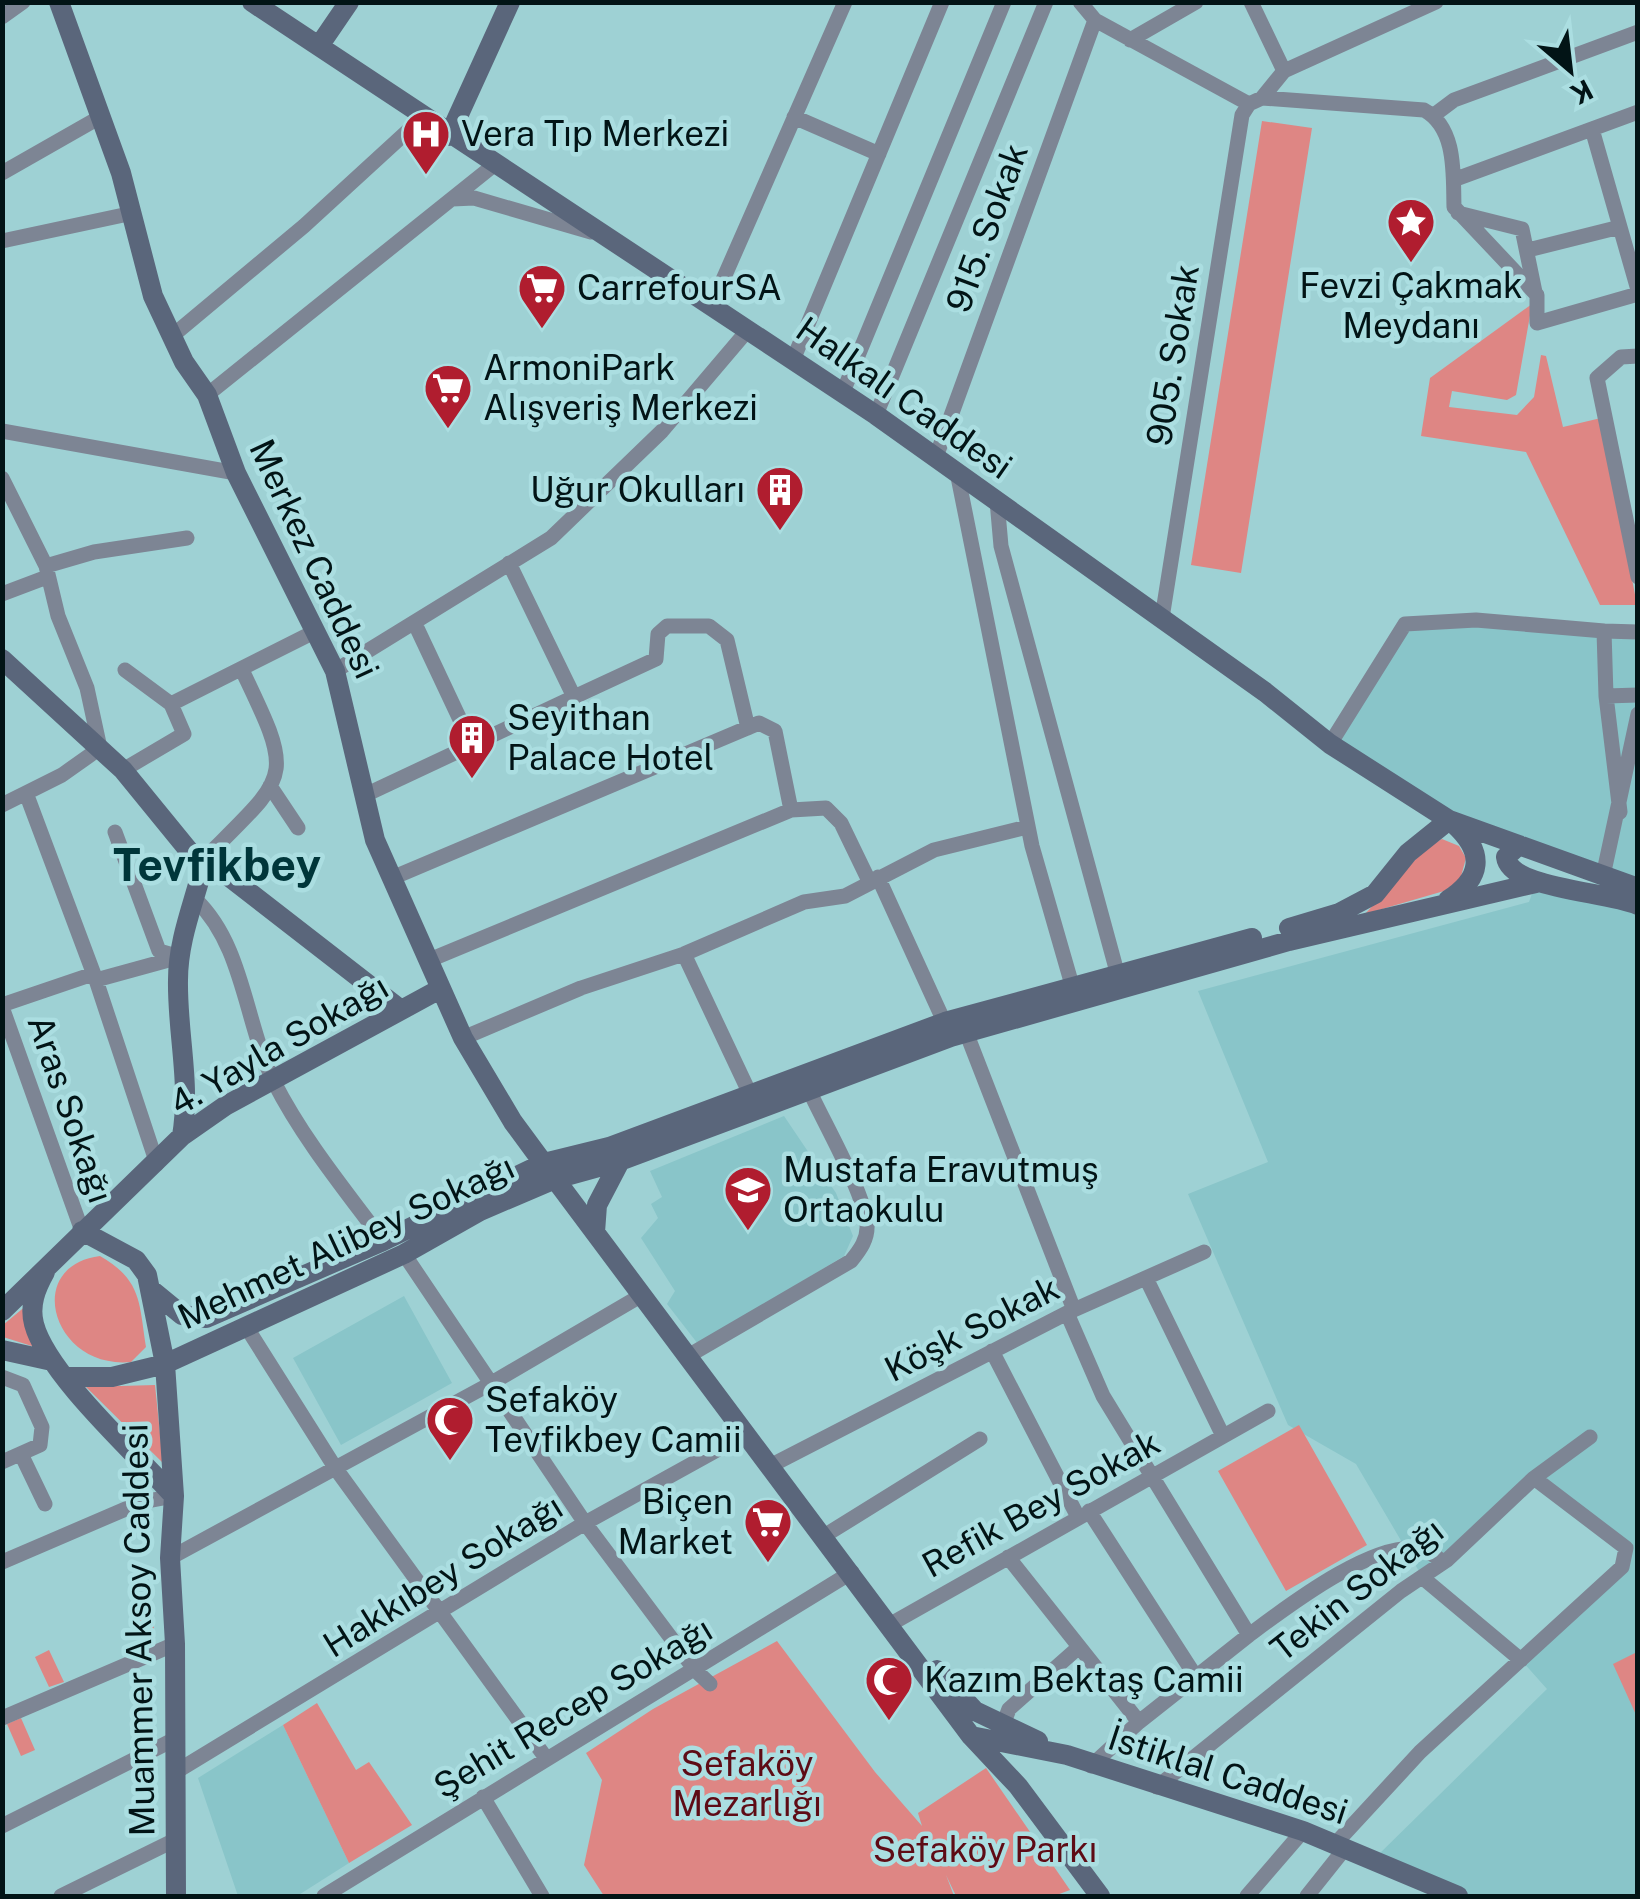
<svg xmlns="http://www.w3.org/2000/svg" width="1640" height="1899" font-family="'Public Sans',sans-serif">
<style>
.built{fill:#89c5c9}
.green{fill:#de8684}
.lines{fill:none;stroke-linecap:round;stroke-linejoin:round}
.street{stroke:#7d8594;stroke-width:15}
.secondary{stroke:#5a667b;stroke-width:20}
.labels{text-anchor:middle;stroke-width:9;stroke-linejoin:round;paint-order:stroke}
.poi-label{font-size:35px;fill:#021416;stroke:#abdee1;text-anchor:start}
.street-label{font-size:35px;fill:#021416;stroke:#abdee1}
.park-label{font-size:35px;fill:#5e0b15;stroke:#abdee1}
.district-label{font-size:45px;font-weight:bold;fill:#00363a;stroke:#abdee1}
</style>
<rect width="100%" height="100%" fill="#9ed1d4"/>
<path class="built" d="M1405,624L1637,632V881L1440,807L1336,738Z
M1536,883L1637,905V1896H1458L1374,1859L1547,1689L1521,1660L1622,1567L1626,1548L1534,1479L1423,1578L1356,1464L1288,1425L1188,1194L1268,1162L1198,991L1529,902Z
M784,1116L836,1193L853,1236L844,1256L698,1344L667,1304L675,1291L641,1238L658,1218L651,1204L662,1197L650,1171Z
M404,1296L452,1383L341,1445L293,1358Z
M283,1725L349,1863L297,1896H238L198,1778Z"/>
<path class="green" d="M1262,121L1312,128L1241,573L1191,565Z
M1532,304L1516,395L1507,400L1452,391L1449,407L1517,415L1534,397L1541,355L1546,356L1563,427L1601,418L1637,605H1600L1526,452L1421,436L1430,378Z
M1442,839L1459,846L1466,858L1460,880L1444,891L1365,914L1425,849Z
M100,1256C142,1280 139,1303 146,1347L131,1362C53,1370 22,1266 100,1256Z
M27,1305L35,1347L3,1337V1325Z
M155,1385L163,1463L86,1387Z
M1299,1425L1367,1545L1286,1591L1218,1471Z
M152,1605L155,1642L147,1645L134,1614Z
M777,1641L875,1772L922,1826L918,1813L986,1768L1070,1890L1054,1896H956L946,1875L954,1896H604L584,1865L602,1780L586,1753L653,1709Z
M49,1650L64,1682L49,1687L35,1657Z
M1637,1652V1717L1613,1664Z
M317,1703L356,1770L369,1762L412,1825L349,1863L283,1725Z
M21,1718L35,1750L21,1756L7,1724Z"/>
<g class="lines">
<path class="street" d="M1080,2L1095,20L1249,104
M1251,2L1284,71
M2,17L23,2
M1130,40L1196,2
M1262,98L1284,71L1436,2
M1249,104L1262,98L1424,110C1457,128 1453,175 1454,207L1537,295V323L1638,294
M1434,115L1454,100L1638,32
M794,117L879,154
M1592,129L1638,290
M2,173L102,116
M1456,179L1638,112
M452,199L474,198L591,232
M1458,213L1522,229L1535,292
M2,241L133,213
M1528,250L1620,227
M711,307L845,2
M171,337L304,226L423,117
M1638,356L1621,357L1597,378L1638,577
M793,360L942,2
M843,392L1004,2
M207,395L494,165
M876,415L1046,2
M2,431L236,473
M936,457L1095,20
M957,472L1032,846L1072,985
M2,478L46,566L58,616L87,688L100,748L62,775L26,793
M997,501L1001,546L1117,972
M46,566L94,552L187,538
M2,594L47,577
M1162,618L1242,115L1249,104
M416,626L472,745
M1604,631L1638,632
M125,670L171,704
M335,671L551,538L662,431L747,331
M1606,696L1638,695
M574,697L656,659L658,634L667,626H709L727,640L748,728
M171,704L316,631
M1330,744L1405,624L1476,620L1604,631L1606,696L1620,812
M123,770L184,734L171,704
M270,786L298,828
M363,796L574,697L509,563
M2,805L26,793L96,980L157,1164
M115,832L159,951L180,957
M205,858C290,773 295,780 242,670
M1603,876L1638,714
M878,877L947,1028
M392,878L759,723L775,731L791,810
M196,900C244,946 245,1024 274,1082C303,1139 345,1190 383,1241
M684,954L750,1094
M427,961L791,810L826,808L841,823L870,883
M96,980L176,958
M2,1005L93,974
M2,1007L82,1231
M966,1032L1074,1310
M463,1038L581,988L684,954L804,902L845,896L934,850L1027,827
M404,1254L585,1523L695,1670L710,1684
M1146,1278L1223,1436
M1067,1313L1103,1396L1249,1635L1139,1722
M247,1328L336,1469L546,1758
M992,1351L1078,1517
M688,1356L851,1261C860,1250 868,1239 867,1225C865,1194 823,1121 809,1090
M2,1377L23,1385L42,1427L40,1445L2,1462
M21,1454L45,1504
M770,1466L1067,1313L1204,1252
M1089,1511L1196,1677
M824,1536L980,1439
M1008,1557L1139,1722L1091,1766
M170,1558L490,1384L642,1295
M2,1562L142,1502L174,1496
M1423,1578L1521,1660
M889,1625L1268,1411
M1249,1635C1284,1609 1378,1536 1424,1550C1431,1552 1438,1559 1444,1562
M2,1718L175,1644
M1003,1725L1009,1709L1079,1647
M174,1773L585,1523L746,1434
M1157,1787L1401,1591L1447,1560L1534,1478L1590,1437
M483,1797L542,1896
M2,1826L175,1739
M1336,1843L1420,1752L1622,1567L1626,1548L1534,1478
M61,1896L175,1840
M324,1896L852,1572
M1247,1896L1303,1831
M1307,1896L1346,1847"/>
<path class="secondary" d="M59,2L121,173L153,296L184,362L207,395L236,473L335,671L375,840L463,1038L513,1122L555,1179L971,1736L1018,1786L1100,1896
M252,2L876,415L1265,692L1330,744L1449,820L1638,888
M319,46L349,2
M449,136L510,2
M2,659L123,770L194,857L205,858L401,1010
M1519,845L1506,857C1510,889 1605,891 1638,905
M1448,900C1482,878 1485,853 1455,825
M1289,928L1339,913L1375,894L1408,853L1449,820
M182,1136C191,1082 177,1033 178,980C178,937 196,899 205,858
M82,1231L136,1260L147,1275L165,1364L174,1496L170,1558L175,1644L176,1896
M595,1232L597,1205L620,1161
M45,1272C36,1288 29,1305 34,1324C47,1374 137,1455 174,1496
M154,1292L182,1315L206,1318L383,1241L544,1163L609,1147L945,1022L1252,938
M2,1311L182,1136L225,1106L440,989
M2,1350L52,1361
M65,1377H112L165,1364L404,1254L480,1211L555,1179L620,1161L951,1037L1289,941L1536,883
M937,1670L975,1711L1038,1741
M971,1736L1067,1755L1303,1831L1458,1896"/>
</g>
<defs>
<g id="hospital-pin" transform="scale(2.5)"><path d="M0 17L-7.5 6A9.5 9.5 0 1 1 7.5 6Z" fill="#b01d2f" stroke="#abdee1"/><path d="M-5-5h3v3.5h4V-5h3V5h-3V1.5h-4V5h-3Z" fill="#fff"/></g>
<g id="sight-pin" transform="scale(2.5)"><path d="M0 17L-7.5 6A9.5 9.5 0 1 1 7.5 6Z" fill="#b01d2f" stroke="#abdee1"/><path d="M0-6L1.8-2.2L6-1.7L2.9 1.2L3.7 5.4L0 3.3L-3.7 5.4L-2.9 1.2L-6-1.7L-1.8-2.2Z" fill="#fff"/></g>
<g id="supermarket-pin" transform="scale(2.5)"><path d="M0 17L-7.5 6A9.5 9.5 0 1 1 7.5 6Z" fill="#b01d2f" stroke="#abdee1"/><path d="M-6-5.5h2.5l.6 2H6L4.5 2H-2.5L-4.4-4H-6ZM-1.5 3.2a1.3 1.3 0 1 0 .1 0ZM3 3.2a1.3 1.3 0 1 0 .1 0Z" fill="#fff"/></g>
<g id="building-pin" transform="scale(2.5)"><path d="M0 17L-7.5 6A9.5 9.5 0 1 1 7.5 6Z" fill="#b01d2f" stroke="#abdee1"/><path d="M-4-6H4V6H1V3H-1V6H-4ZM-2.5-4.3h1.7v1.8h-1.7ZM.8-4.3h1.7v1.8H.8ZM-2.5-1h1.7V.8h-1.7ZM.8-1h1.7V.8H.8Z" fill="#fff"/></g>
<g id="school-pin" transform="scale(2.5)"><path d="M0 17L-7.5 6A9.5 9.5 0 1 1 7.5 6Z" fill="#b01d2f" stroke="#abdee1"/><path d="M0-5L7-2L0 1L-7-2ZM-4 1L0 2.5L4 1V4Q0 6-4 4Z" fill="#fff"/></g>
<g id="mosque-pin" transform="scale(2.5)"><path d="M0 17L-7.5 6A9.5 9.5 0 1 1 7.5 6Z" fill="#b01d2f" stroke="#abdee1"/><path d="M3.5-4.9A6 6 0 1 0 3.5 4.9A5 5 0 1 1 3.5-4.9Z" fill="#fff"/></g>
</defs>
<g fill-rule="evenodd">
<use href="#hospital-pin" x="426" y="134"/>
<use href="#sight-pin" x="1411" y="222"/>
<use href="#supermarket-pin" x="542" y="288"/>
<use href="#supermarket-pin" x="448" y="388"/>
<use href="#building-pin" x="780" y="490"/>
<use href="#building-pin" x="472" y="738"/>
<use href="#school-pin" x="748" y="1190"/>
<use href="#mosque-pin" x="450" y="1420"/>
<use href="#supermarket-pin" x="768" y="1522"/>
<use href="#mosque-pin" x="889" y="1680"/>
</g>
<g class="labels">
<g class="poi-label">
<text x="461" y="146">Vera Tıp Merkezi</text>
<text x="1411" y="298" text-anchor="middle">Fevzi Çakmak<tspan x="1411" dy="40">Meydanı</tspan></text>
<text x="577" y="300">CarrefourSA</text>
<text x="483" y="380">ArmoniPark<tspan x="483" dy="40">Alışveriş Merkezi</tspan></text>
<text x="745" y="502" text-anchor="end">Uğur Okulları</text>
<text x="507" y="730">Seyithan<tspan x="507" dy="40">Palace Hotel</tspan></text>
<text x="783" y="1182">Mustafa Eravutmuş<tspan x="783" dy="40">Ortaokulu</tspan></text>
<text x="485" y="1412">Sefaköy<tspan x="485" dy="40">Tevfikbey Camii</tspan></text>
<text x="733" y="1514" text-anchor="end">Biçen<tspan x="733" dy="40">Market</tspan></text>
<text x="924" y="1692">Kazım Bektaş Camii</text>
</g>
<g class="street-label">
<text transform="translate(987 228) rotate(-70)" y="12">915. Sokak</text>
<text transform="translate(1173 355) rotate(-81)" y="12">905. Sokak</text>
<text transform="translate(904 398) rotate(35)" y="12">Halkalı Caddesi</text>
<text transform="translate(314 559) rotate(65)" y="12">Merkez Caddesi</text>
<text transform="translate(279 1045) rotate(-30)" y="12">4. Yayla Sokağı</text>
<text transform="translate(70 1109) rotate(71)" y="12">Aras Sokağı</text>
<text transform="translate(346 1242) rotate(-25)" y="12">Mehmet Alibey Sokağı</text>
<text transform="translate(972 1329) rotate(-27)" y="12">Köşk Sokak</text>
<text transform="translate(1041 1504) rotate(-29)" y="12">Refik Bey Sokak</text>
<text transform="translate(443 1576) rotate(-32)" y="12">Hakkıbey Sokağı</text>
<text transform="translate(1357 1590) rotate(-38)" y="12">Tekin Sokağı</text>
<text transform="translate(139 1630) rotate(-91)" y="12">Muammer Aksoy Caddesi</text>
<text transform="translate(573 1708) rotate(-31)" y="12">Şehit Recep Sokağı</text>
<text transform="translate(1228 1775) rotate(18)" y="12">İstiklal Caddesi</text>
</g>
<g class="park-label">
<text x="747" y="1776">Sefaköy<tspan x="747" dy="40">Mezarlığı</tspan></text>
<text x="985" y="1862">Sefaköy Parkı</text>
</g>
<g class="district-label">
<text x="217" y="881">Tevfikbey</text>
</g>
</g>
<rect width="1640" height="1899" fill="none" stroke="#021416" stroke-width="10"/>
<g transform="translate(1570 70) rotate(152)" stroke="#abdee1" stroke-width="8" paint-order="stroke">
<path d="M0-8L18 38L0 25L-18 38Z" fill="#021416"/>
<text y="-15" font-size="28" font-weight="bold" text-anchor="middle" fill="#021416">K</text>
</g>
</svg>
